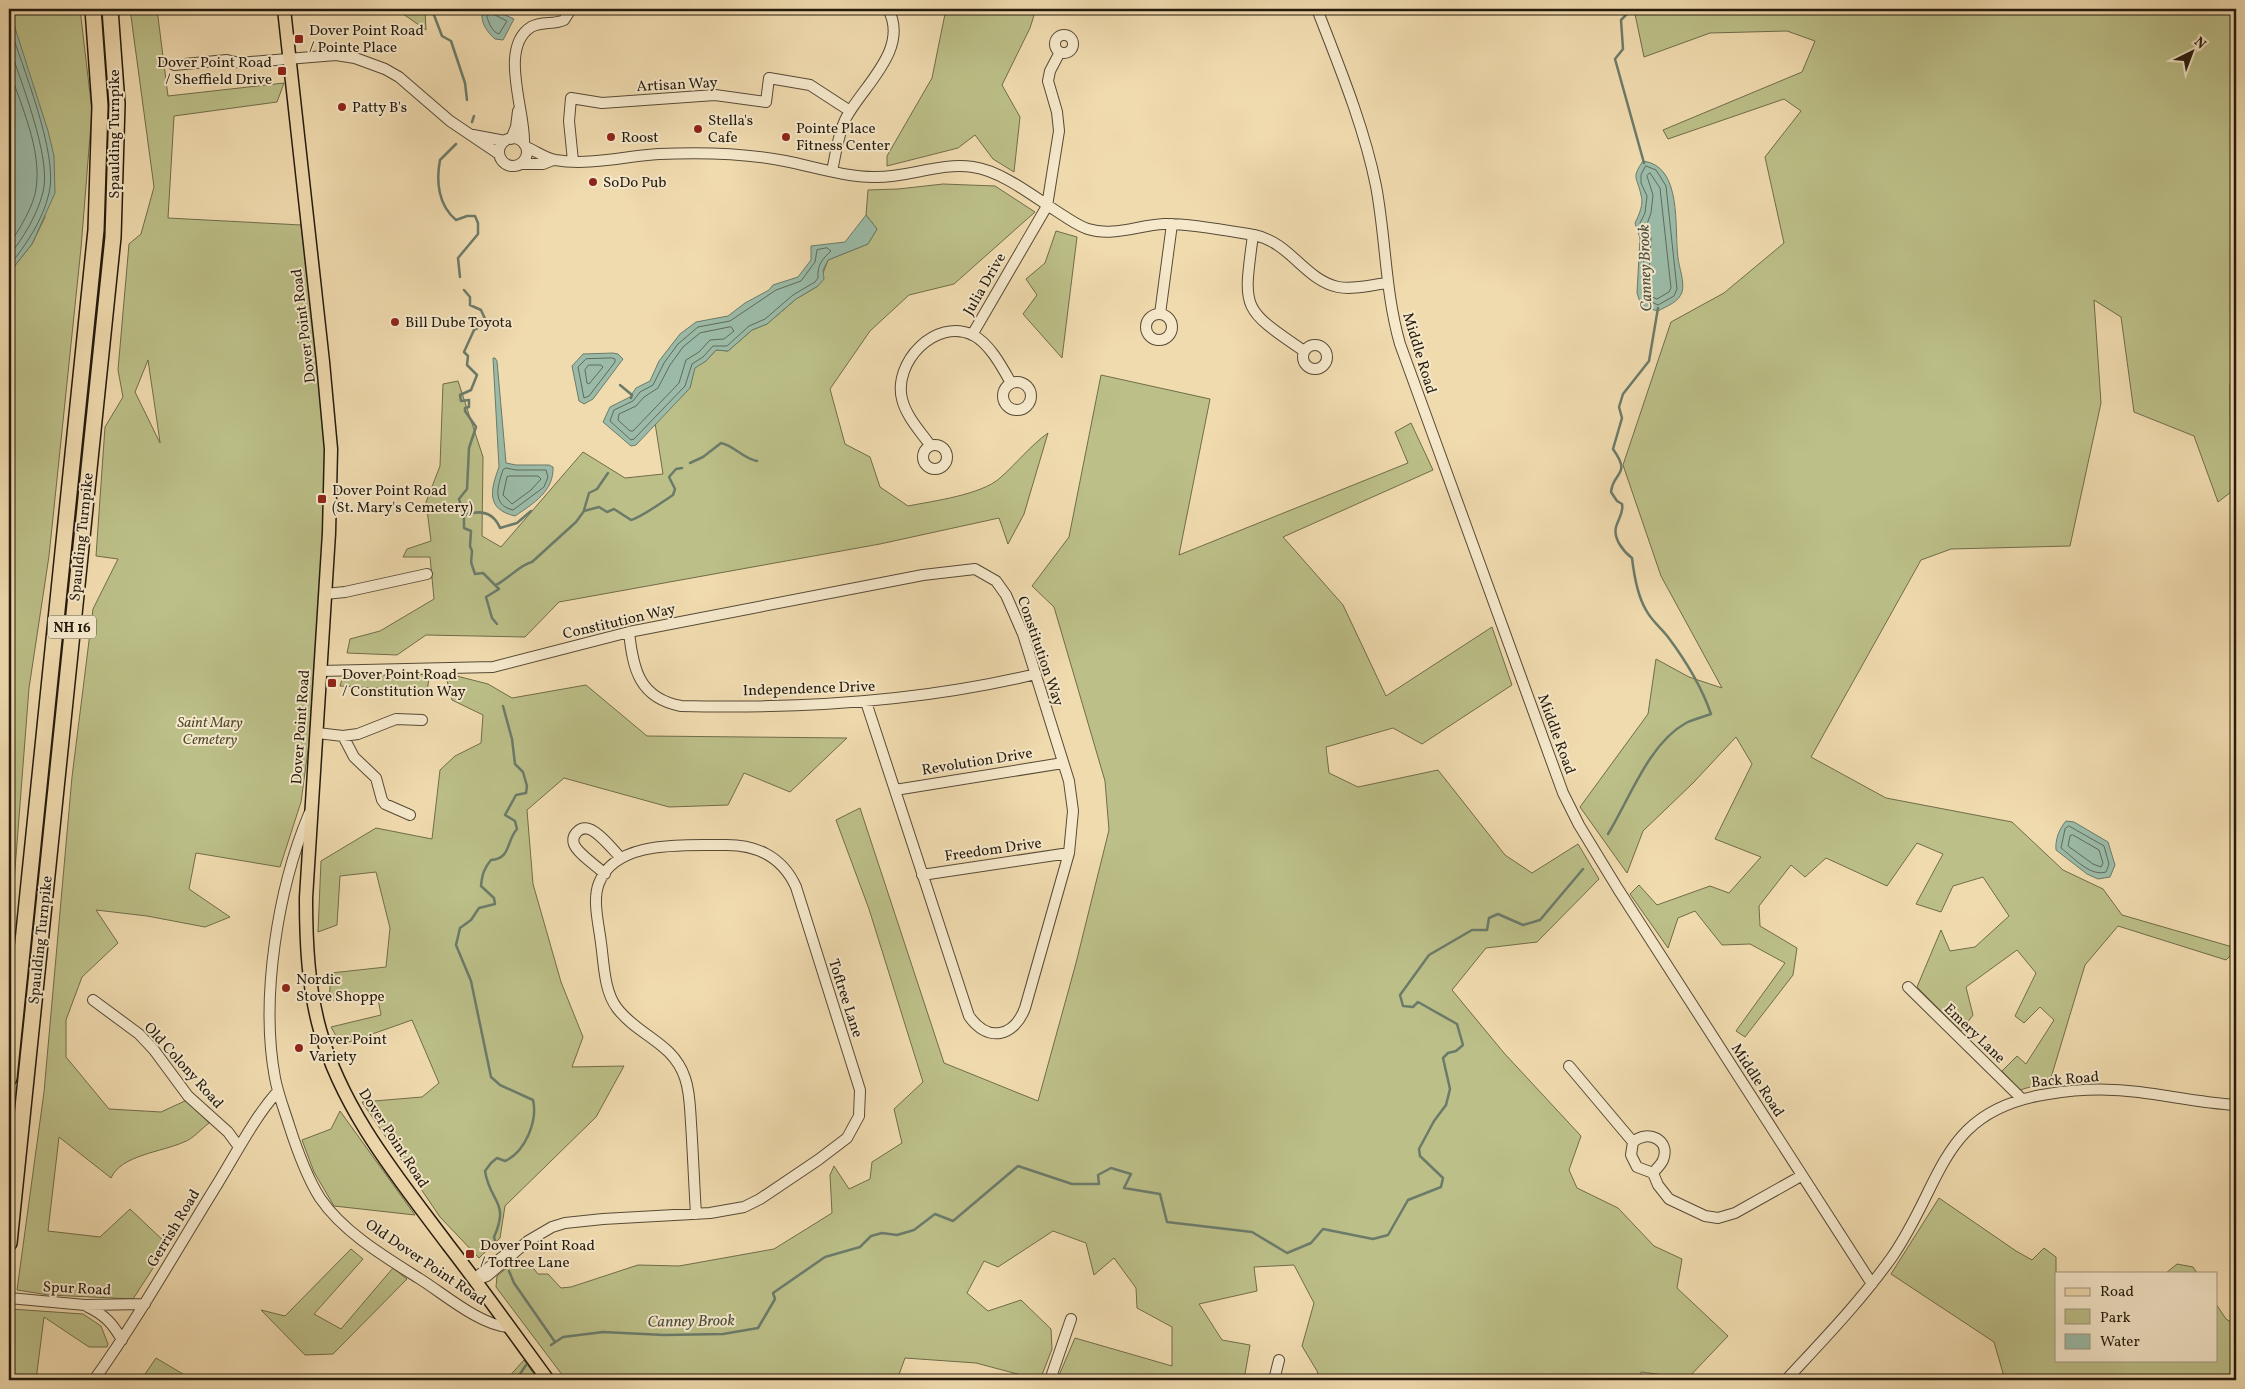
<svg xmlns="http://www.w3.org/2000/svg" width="2245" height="1389" font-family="Vollkorn,serif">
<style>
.green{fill:#bcbf88;stroke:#706c4a;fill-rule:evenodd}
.water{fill:#9bbba8;stroke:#6b7b6a}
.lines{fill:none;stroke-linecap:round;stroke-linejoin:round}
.shore{stroke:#606a5a;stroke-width:1}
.stream{stroke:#6b7b6a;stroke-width:2.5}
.minor-casing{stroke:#574a36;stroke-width:12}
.major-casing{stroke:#241a0d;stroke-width:15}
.highway-casing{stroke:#241a0d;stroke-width:18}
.minor{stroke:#f5e8cb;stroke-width:10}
.major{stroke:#f0dbaf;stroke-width:12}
.highway{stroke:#f0dbaf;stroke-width:15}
.poi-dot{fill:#8f2418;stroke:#f5e8cb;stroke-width:2}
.labels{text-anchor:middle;stroke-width:4;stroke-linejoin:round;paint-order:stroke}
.shield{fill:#f5e8cb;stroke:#635846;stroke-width:1}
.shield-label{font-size:14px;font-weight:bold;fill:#241a0d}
.poi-label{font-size:15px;fill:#241a0d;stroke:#f5e8cb;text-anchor:start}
.street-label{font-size:15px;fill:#241a0d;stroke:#f5e8cb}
.park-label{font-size:15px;font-style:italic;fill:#524c32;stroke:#f5e8cb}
.water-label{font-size:16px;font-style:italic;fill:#4e5243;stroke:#f5e8cb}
</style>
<rect width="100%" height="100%" fill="#f0dbaf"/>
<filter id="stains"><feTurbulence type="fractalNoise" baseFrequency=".004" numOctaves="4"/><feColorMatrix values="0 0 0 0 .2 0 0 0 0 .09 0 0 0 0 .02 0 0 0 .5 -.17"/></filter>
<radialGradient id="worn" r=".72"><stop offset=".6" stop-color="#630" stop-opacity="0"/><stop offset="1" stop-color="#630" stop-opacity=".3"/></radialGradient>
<path class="green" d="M10,9H80L92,111L81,248L49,556L29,688L11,921L9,929V273L32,244L45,217Z
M130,9H157L168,96L284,83L277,102L174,116L168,218L301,225L312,311L325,438L326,487L309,743L301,802L280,867L196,853L189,889L230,917L205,927L147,916L96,910L118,943L82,977L66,1020V1057L109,1109L161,1112L187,1100L209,1123C201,1129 193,1139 184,1142C162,1152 121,1155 111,1178L59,1137L48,1231L100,1237L130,1209L168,1245L133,1299L49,1295L17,1290L44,1092L72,777L93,609L118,559L96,556L105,427L123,397L118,370L129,244L141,234L154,187ZM148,360L160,442V443L135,392Z
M396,9H425L426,30Z
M946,9H1036L1030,28L1002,85L1020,117L1014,172L993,159L975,135L958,148L887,166V156L932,78Z
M1636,9H2236V380L2230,384L2231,492L2218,502L2194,436L2134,412L2121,317L2094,300L2101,403L2070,546L1951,549L1921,560L1811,757L1886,798L2012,822L2063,870L2103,889L2122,915L2236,948V950L2226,960L2118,926L2085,965L2050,1081L2020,1090L2002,1071L2017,1056L2026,1064L2054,1020L2040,1007L2024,1023L2015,1016L2036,973L2017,950L1966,987L1973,1015L1961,1031L1917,987L1941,930L1950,951L1975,947L2009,916L1983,877L1953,886L1941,912L1916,904L1943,854L1917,843L1887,886L1826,858L1805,877L1791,865L1759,906L1760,926L1797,948L1793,975L1745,1037L1736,1031L1785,963L1750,944L1722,945L1695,911L1678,918L1668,948L1630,894L1639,885L1657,905L1710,886L1729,893L1761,857L1715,839L1752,764L1736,737L1693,783L1643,831L1627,873L1580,807L1648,714L1656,659L1689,677L1722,688L1661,576L1623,465L1671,322L1724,293L1784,243L1765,157L1801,111L1784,99L1668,139L1663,130L1802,72L1815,41L1787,31L1710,33L1644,57L1635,14Z
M943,184L995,186L1035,212L954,284L909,295L870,331L830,389L845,444L870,457L880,487L908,506C933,501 981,495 1000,478C1017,463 1030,446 1048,433L1024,514L1008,544L999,518L880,544L559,602L525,637L426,635L397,655L347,653L350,639L380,631L434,599L430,557H403L407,549L431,541L426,502L440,466L443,384L458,381L483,457L482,536L501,547L583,452L625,478L663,474L655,423L690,388L694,368L706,361L716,350L728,351L752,330L767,324L796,299L818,286L828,260L868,244L877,229L866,215L868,190L898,189Z
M1056,231L1077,237L1062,358L1023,314L1037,295L1026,279L1045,263Z
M1101,375L1210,399L1179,555L1408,463L1395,432L1411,423L1433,470L1283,537L1343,605L1386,696L1492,627L1512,685L1422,744L1393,728L1326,747L1329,773L1358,787L1438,770L1505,855L1532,873L1578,844L1599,879L1537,942L1486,948L1452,990L1504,1053L1581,1136L1569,1170L1577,1188L1618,1208L1654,1246L1682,1259L1677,1288L1728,1336L1688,1378L1641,1372V1380H1320L1317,1371L1302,1346L1314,1303L1294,1265L1254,1267L1257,1291L1199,1304L1222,1340L1250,1345L1244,1380H1057L1075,1338L1172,1366V1327L1137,1308L1136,1288L1114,1258L1094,1275L1086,1243L1053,1231L998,1267L984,1261L967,1293L988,1311L1021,1300L1051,1329L1052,1349L1040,1380L976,1363L905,1358L897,1380H566L496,1287L497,1276L519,1258L522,1261L526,1259L538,1274H548L561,1288L571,1287L638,1265L679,1266L774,1249L832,1213L830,1175L834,1166L849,1189L870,1179L872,1162L902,1143L894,1109L923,1082L869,909L836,820L860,808L944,1063L1038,1101L1076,963L1109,830L1105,781L1054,607L1032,586L1069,537Z
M430,673L427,691L340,686L343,676Z
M445,673L488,684L512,698L586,685L647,736L847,738L790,792L744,773L728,805L669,807L564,778L527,810L533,884L561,982L583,1037L572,1067L624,1066L596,1117L505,1206L500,1238L479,1258L440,1217L362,1102L422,1097L439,1083L412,1020L341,1045L331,1027L381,1015L377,993L329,1001L331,973L386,967L390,928L376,872L340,876L337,925L318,932L321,861L376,828L432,839L440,770L455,756L481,743L483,715L452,700Z
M340,1111L415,1215L334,1206L314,1172L302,1140L331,1129Z
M1939,1198L2016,1251L2032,1260L2044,1248L2056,1257V1360H2216V1304L2226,1319L2236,1325V1374L2231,1380H2005L1994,1342L1891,1274Z
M351,1249L363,1259L314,1314L341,1329L393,1268L407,1279L333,1354L305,1355L261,1310L285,1316Z
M2177,1264L2193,1267L2197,1273H2166Z
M11,1309L83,1314L101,1326L108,1344L107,1347H89L44,1317L36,1380H9Z
M156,1358L193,1380H141Z
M524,1360L538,1380H506Z"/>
<path class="water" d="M9,9L48,131L54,156L55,193L32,244L9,273Z
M483,9H492L514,19L503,40L495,39C486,31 479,20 483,9Z
M1643,161C1683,166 1674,228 1678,258C1679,267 1685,283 1682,292C1679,302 1667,306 1658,311L1647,308L1640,302L1637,293L1640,238L1635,223C1639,215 1644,204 1641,195C1637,176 1631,179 1643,161Z
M866,215L877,229L868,244L828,260L823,270L824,279L818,286L796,299L767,324L752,330L728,351L716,350L706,361L695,368L690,388L636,445L631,446L603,422L610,407L630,397L636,388L650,381L659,361L680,334L696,322L728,316L745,303L769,290L773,285L798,277L811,260V246L845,242Z
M613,353L618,354L623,359L593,399L584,404L579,401L572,366L583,354Z
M493,358H495L497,361L506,463L516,465H549L553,467C554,491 534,503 515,516C485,509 491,489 499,467Z
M2066,821L2074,822L2108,842L2115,865L2110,877L2098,879L2087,874L2056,850C2055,840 2059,829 2066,821Z"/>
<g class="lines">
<path class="shore" d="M489,12L507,21L499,34C492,32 489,23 487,17Z
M9,24C21,64 59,154 49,193C43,220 26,245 9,266
M9,45C20,80 52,158 43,192C37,216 23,238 9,256
M9,69C21,106 42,149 36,189C34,205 19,231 9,244
M1646,166L1656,170L1666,186L1677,289L1674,296L1658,305L1645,299L1642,292L1645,238L1640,223L1645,213L1647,196L1641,183V175Z
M1650,173L1660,188L1671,288L1669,292L1657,299L1650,296L1648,291L1651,238L1647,224L1651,213L1653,195L1647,176Z
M827,248L831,251C822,259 817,266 818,278L815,282L793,295L765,319L749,326L727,346H713L703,357L692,364L685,386L634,439L631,440L610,421L614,410L633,401L640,392L653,385L664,363L678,344L698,327L730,321L776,290L801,281L815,262L817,250Z
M731,327L734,331L724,339L710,340L699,352L686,360L679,383L633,431H630L618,420L619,414L636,406L644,397L658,388L670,365L683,347L700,333Z
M612,358L615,359V362L589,396L584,398L578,367L586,359Z
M589,365H601L603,367L589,384L587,383L585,370Z
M506,468L516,470H546L548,477L544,487L513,510C491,505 498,485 503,470Z
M510,476H538L541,479L531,490L512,504L503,495L507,477Z
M2069,826L2104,846L2109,864L2106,872C2090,877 2073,857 2061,848L2065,829Z
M2073,835L2099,850L2103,863L2101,867L2093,864L2068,846L2070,836Z"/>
<path class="stream" d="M429,9L434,15L442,36L451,41L465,83L467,100
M1632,9L1621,20L1623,49L1615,59L1644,163
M472,122L474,116
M456,144L440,160C436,181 438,205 456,220L467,216H475L478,223V234L458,258L460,277
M464,290L470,297V305L481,310L486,321L482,326L474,330L464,352L468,356L467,365L477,375L471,390L460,395L461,401L469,400V407L465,408V411L476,427L469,448L467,489L459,499L464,515V528L471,531L470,546L472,551C471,566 470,559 475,574L483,573L499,589L486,597L492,618L497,624
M620,385L632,395L631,398
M690,463L703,457L721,443C735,446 742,458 757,461
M584,510L589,493L597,489L608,473
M464,515C479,510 493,511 500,528L517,523L531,511
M496,585C508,579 521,564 532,562L576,522L584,511L599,507L607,512L614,509L631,520C642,517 662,502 673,495L675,489L669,477L676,469L682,468
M1608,834C1629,800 1649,743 1686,723C1694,719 1703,717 1711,714C1701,685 1686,661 1668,637C1661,628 1651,620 1646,610C1637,595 1634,575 1632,558C1624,552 1613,539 1616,527C1618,519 1624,513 1622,504L1617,501L1611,492C1613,471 1632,476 1613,449L1622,418L1619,407L1623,394L1649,361L1658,308
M496,1245L494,1237C510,1201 490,1203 485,1171L491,1163L497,1158L505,1161C525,1152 538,1121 533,1100L500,1085L491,1077L471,981L456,945L460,928L471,920L479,908L495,904L494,898L481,886C482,875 484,868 491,860C511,859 506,841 517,829L515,821L505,815L516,795L526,793L527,786L523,772L515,764L512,739L503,706
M509,1271L514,1283L555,1342
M551,1345L563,1337L603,1332L664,1335L723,1334L758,1328L775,1299L773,1293L825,1257L860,1247L871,1236L882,1233L897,1235L914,1230L935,1214L953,1221L1018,1166L1072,1184H1099L1098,1175L1111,1168L1131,1174L1124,1188L1160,1194L1167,1222L1252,1232L1287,1253L1311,1243L1323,1229L1373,1239L1388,1235L1408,1200L1441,1187L1443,1178L1420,1156L1419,1149L1434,1121L1446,1105L1450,1089L1443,1058L1448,1053L1456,1051L1463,1045L1457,1024L1418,1002L1413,1007L1403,1006L1400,995L1429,955L1472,930H1487L1489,918L1498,914L1523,925L1540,920L1583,869
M516,1380L526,1365"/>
<g class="minor-casing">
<path id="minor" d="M1317,9C1339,66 1364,126 1376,186C1386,239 1385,292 1400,344L1563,793L1579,825L1618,889L1872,1284
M1055 44a9 9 0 1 1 18 0a9 9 0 1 1-18 0Z
M174,65L227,60L240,63L251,62L336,55L355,58L385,69L399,77L450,121L499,154
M473,135L505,141
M499 152a14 14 0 1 1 28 0a14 14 0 1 1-28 0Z
M511,139L516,127L518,111
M524,144C526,112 498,48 531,27C542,21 554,25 564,20L571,9
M526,147C536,151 545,158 555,160C589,166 625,156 659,154C701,152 744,153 785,161C815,167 845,177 874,177C907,178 940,162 973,167C1003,171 1038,200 1064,216C1072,221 1079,226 1088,229C1113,237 1139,225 1164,224C1188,223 1230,231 1254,235C1290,242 1305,280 1338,287C1353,290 1371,285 1387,283
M573,161L569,121L571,98L602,103L715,95L766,102L769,78L810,85L850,111
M522,164H543L553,160
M832,171C836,153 838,134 846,118C863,86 910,49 888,9
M1253,235C1243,310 1241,308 1304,351
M1146 327a13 13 0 1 1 26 0a13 13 0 1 1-26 0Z
M1160,314L1172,224
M972,335L1047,206L1059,131L1057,112L1048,81L1050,71L1060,52
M1303 357a12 12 0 1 1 24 0a12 12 0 1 1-24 0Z
M1003 396a14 14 0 1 1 28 0a14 14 0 1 1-28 0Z
M923 457a12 12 0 1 1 24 0a12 12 0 1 1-24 0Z
M930,445C920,431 906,416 902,399C893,363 935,317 973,335C990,344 1002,367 1011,383
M325,594L345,592L427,574
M629,632C633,669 639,698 681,706C799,709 920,702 1036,674
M320,671L493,667L629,632L923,575L975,569L996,581L1006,595L1023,634L1069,781L1073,811L1069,853L1025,1008C1014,1037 988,1043 969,1016L866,702
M317,733L343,736L358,734L396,719L422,720
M343,736L354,757L376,778L382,800L385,804L410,815
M895,790L1063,763
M309,814C278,888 260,998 275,1078C278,1094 284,1109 289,1125C297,1150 306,1176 320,1198C343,1232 385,1257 420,1279C444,1294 480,1325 508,1327
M605,874C598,867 577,853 574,844C571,835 580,826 589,829C599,832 614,851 621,858
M922,875L1069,853
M1908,987L2022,1099
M93,1000L139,1034L154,1050L188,1096L228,1132L239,1147
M1569,1066L1633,1142
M1653,1173L1637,1167L1631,1155L1633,1142C1648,1129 1671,1140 1663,1160C1661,1165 1656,1169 1653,1173L1658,1185L1669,1199L1705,1216L1718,1218L1735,1213L1801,1176
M479,1275L505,1255
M475,1280L487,1276L528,1241L552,1227L565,1223L603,1219L710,1213L744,1207L760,1199L818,1160L847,1138L859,1116L860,1090L796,887C782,856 755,844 723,845C685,846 616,839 599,883C592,900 599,925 601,943C604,964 604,991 617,1008C638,1036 673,1042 685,1078C690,1092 690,1108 691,1123C693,1153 694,1183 696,1214
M9,1298L85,1305L145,1304
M88,1307C105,1315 113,1324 122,1340
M94,1380C139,1317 177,1249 218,1183C237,1152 254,1118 278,1091
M1050,1380L1071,1319
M1274,1380L1279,1360
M1786,1380C1823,1340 1860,1302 1892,1257C1944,1182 1940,1110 2048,1094C2077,1089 2109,1088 2139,1092C2171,1096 2203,1103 2236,1105"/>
</g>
<g class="major-casing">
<path id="major" d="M284,9L323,362L331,449L329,533L306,898C306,942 308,987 320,1030C343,1112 399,1179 449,1246C483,1290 515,1335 548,1380"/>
</g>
<g class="highway-casing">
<path id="highway" d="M9,1078L96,230L100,106L93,9
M9,1243L113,237L117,104L110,9"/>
</g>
<use href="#minor" class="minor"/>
<use href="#major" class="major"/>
<use href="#highway" class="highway"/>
</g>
<g class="poi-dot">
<rect x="294" y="34" width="10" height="10" rx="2.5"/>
<rect x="277" y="66" width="10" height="10" rx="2.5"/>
<circle cx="342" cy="107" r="5"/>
<circle cx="698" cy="129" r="5"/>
<circle cx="611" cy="137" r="5"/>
<circle cx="786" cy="137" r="5"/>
<circle cx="593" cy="182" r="5"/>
<circle cx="395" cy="322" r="5"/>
<rect x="317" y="494" width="10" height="10" rx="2.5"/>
<rect x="327" y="678" width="10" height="10" rx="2.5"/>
<circle cx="286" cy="988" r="5"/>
<circle cx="299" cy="1048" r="5"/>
<rect x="465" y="1249" width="10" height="10" rx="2.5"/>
</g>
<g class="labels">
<rect class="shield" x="48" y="615.5" width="48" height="23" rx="4"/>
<g class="shield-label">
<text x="72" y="632">NH 16</text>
</g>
<g class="poi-label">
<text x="309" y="35">Dover Point Road<tspan x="309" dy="17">/ Pointe Place</tspan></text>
<text x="272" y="67" text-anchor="end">Dover Point Road<tspan x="272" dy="17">/ Sheffield Drive</tspan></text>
<text x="352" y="112">Patty B's</text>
<text x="708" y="125">Stella's<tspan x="708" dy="17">Cafe</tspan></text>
<text x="796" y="133">Pointe Place<tspan x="796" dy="17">Fitness Center</tspan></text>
<text x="621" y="142">Roost</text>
<text x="603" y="187">SoDo Pub</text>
<text x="405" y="327">Bill Dube Toyota</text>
<text x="332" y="495">Dover Point Road<tspan x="332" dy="17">(St. Mary's Cemetery)</tspan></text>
<text x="342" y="679">Dover Point Road<tspan x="342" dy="17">/ Constitution Way</tspan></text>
<text x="296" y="984">Nordic<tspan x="296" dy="17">Stove Shoppe</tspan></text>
<text x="309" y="1044">Dover Point<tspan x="309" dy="17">Variety</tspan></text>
<text x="480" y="1250">Dover Point Road<tspan x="480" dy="17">/ Toftree Lane</tspan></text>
</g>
<g class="street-label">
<text transform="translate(677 84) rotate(-3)" y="5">Artisan Way</text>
<text transform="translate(114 134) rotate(-90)" y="5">Spaulding Turnpike</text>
<text transform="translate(984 284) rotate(-60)" y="5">Julia Drive</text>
<text transform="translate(303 326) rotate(-97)" y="5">Dover Point Road</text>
<text transform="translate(1420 353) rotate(73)" y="5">Middle Road</text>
<text transform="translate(81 537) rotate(-84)" y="5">Spaulding Turnpike</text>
<text transform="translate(619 621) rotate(-13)" y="5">Constitution Way</text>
<text transform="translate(1041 651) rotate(71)" y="5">Constitution Way</text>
<text transform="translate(809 688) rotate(-2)" y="5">Independence Drive</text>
<text transform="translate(300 727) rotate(-86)" y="5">Dover Point Road</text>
<text transform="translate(1557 734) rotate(70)" y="5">Middle Road</text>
<text transform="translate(977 761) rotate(-9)" y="5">Revolution Drive</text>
<text transform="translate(993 849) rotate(-8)" y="5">Freedom Drive</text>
<text transform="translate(40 940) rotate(-84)" y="5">Spaulding Turnpike</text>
<text transform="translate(846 998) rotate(72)" y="5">Toftree Lane</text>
<text transform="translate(1975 1033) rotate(44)" y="5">Emery Lane</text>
<text transform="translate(184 1065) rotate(48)" y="5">Old Colony Road</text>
<text transform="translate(2065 1079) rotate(-5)" y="5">Back Road</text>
<text transform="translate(1758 1080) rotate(57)" y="5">Middle Road</text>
<text transform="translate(394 1138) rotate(57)" y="5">Dover Point Road</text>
<text transform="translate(173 1228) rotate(-59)" y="5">Gerrish Road</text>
<text transform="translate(426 1262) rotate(34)" y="5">Old Dover Point Road</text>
<text transform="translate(77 1288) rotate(3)" y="5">Spur Road</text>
</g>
<g class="park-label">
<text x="210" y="727">Saint Mary<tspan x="210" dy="17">Cemetery</tspan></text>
</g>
<g class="water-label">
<text transform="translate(1644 268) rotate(-92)" y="6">Canney Brook</text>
<text transform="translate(691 1320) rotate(-1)" y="6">Canney Brook</text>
</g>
</g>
<rect width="2245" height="1389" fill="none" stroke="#f0dbaf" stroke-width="30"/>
<rect x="10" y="10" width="2225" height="1369" fill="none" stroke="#241a0d" stroke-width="2.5"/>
<rect x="15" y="15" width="2215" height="1359" fill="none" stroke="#241a0d"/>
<rect x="2055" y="1272" width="162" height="90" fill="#f5e8cb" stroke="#a1967f"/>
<rect x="2065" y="1288" width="25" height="8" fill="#f0dbaf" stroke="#a1967f"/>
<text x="2100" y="1296" font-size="15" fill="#241a0d">Road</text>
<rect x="2065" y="1309" width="25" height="15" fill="#bcbf88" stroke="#a1967f"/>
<text x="2100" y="1322" font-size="15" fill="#241a0d">Park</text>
<rect x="2065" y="1334" width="25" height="15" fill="#9bbba8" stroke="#a1967f"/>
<text x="2100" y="1346" font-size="15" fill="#241a0d">Water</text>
<g transform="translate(2192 52) rotate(42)" stroke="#f5e8cb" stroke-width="4" paint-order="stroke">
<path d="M0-4L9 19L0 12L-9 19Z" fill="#241a0d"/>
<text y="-8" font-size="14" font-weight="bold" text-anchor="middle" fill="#241a0d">N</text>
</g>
<rect width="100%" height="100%" filter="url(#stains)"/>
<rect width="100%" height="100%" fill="url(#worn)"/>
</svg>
